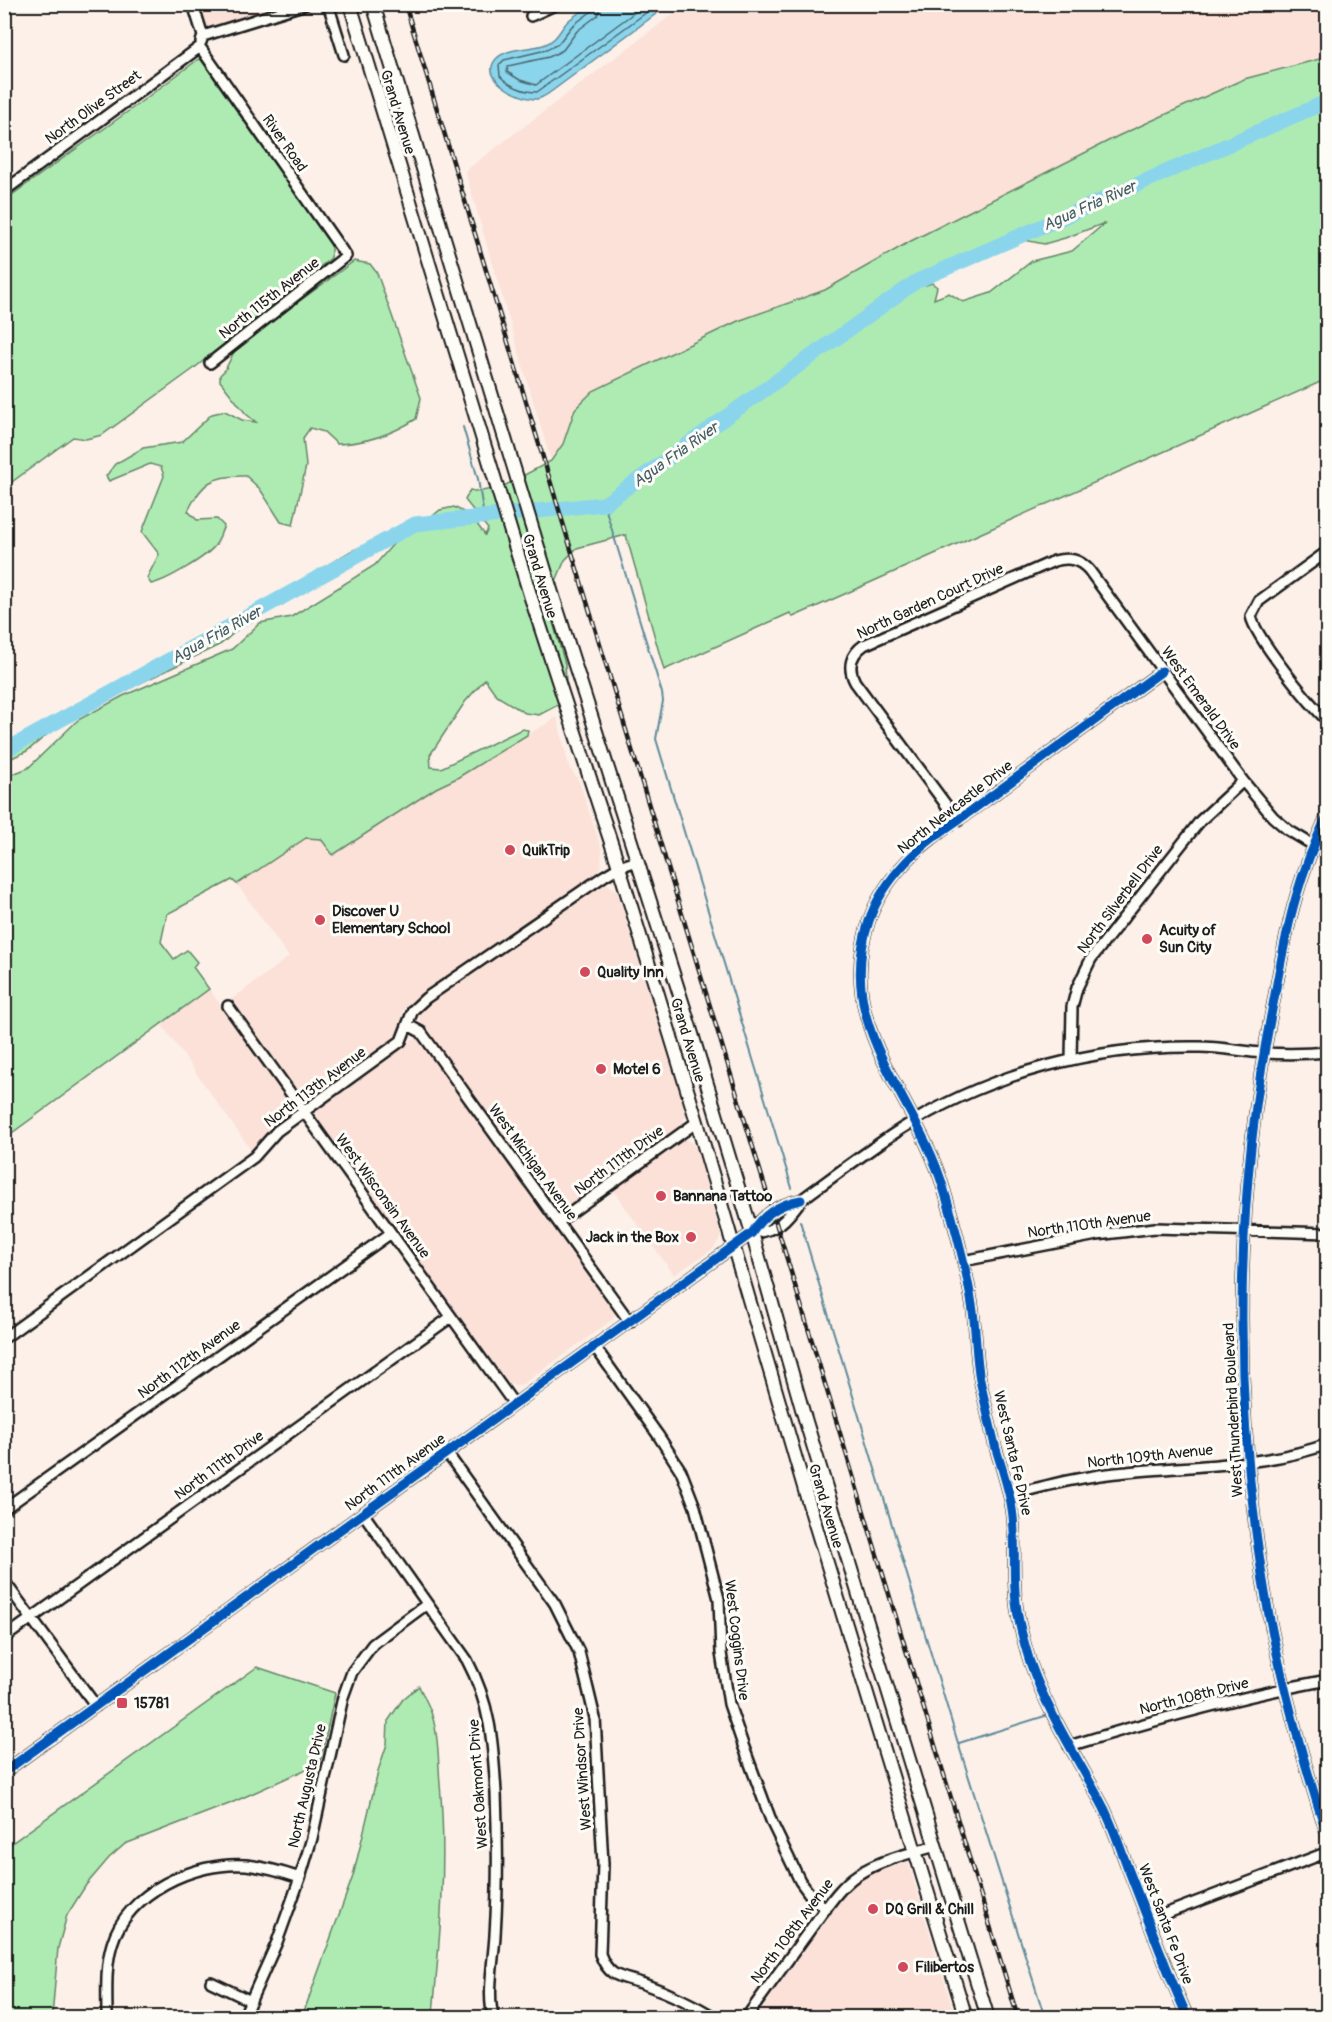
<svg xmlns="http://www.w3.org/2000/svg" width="1332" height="2022" font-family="Pangolin,sans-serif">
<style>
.built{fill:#fbe1d8}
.green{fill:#aeebb2;stroke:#658467;stroke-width:1.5;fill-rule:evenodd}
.water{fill:#8bd5ec;stroke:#5f8b99;stroke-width:1.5}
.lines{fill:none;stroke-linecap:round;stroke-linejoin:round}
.shore{stroke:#48666f;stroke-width:1.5}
.stream{stroke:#5f8b99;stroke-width:2}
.river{stroke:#8bd5ec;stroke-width:15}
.minor-casing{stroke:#1c1c1c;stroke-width:14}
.highway-casing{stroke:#1c1c1c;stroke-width:16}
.minor{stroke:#fdfcf7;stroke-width:9}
.highway{stroke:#fdfcf7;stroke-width:12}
.rail-casing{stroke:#1c1c1c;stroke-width:4.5}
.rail{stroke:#fdfcf7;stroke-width:2;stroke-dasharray:7;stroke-linecap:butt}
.cycleway-casing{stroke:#fdfcf7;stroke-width:13}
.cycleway{stroke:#0057b8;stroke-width:9}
.poi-dot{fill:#d1495b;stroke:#fdfcf7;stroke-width:2}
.labels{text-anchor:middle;stroke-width:6;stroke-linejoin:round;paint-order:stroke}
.street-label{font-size:15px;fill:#1c1c1c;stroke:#fdfcf7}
.poi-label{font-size:15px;font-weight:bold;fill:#1c1c1c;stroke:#fdfcf7;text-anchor:start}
.water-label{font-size:16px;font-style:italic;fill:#435d65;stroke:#fdfcf7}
</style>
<rect width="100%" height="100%" fill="#fcf0e9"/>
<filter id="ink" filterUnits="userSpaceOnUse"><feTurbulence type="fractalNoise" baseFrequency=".0167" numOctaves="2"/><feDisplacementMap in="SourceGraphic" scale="12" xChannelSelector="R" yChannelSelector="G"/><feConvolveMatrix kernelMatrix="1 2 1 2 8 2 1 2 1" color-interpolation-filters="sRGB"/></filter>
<g filter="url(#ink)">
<path class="built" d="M200,4L295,5L207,28Z
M685,5H1327V57L1244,79L911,241L825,290L738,321L593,391L575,409L563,444L551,461L465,171Z
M557,717L569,767L579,781L602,850L601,866L595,874L410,1002L403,1011L400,1027L395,1037L383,1047L311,1098L306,1099L302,1097L232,999L289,957L237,884L306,838L321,839L333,855L436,788L457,778Z
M607,884L617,891L686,1113L682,1126L565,1209L560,1210L557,1208L420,1020L418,1014L421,1010L597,886Z
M209,989L291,1104V1110L273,1126L251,1150L162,1025Z
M417,1039L421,1041L614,1309L615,1315L612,1320L523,1384L515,1386L508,1383L316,1117L318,1109L412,1040Z
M685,1139L691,1142L696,1148L721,1236L714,1248L674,1275L613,1190L681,1140Z
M908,1862L955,2017H756L840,1901L855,1884L867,1874Z"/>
<path class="green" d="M1327,57V379L793,617L790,613L664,670L626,535L577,548L565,560L547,602L565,664L567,700L539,715L525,713L497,696L485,679L465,702L430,755L431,767L441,768L522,729L528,730L527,735L457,778L436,788L333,855L321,839L306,838L237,884L232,880L167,914L161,942L174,959L187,950L197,962L193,967L209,989L5,1138V777L28,768L78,720L123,696L232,649L260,623L291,617L375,565L400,536L424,523L440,510L454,507L471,516L485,535L488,529L465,500L470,490L477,492L502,487L551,461L563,444L575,409L593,391L738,321L825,290L911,241L1118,136L1244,79ZM1105,223L1072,251L1032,261L991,293L963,302L949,293L934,299L937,287L932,283L926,285L921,275L1004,236L1044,244L1065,238Z
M200,58L331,245V258L192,370L102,435L86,439L73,437L5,487V200L130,110Z
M354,261L370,264L377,273L421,398L416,419C391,435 367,443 337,444L324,432L310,428L303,438L306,466L293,525L281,522L260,489L246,476C213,475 202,482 188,511L197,520L217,519L224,526C221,531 220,538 216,544C209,556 166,581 151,584L147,578L159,554L142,532L164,476L161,467L150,464L109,481L106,476L115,464L143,448L182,442L212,414L225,411L242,420L256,422L246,414L220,381V375L225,370L236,348Z
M391,535L372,551L334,571L282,605L252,617L221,644L128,689L139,676L213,638L250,611L351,551Z
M71,715L27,751L5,761V749L30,740Z
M257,1667L335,1693L320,1763L229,1804L125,1844L109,1858L86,1885L67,1915L58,1948L52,2017H5V1848Z
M419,1686C422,1693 426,1700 429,1707C439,1730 438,1759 440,1784C447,1861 440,1937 433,2014L430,2018L302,2017L353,1876L379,1768L387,1744L388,1721L403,1699Z"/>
<path class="water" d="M591,5H668L552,91C548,94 541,99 536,99C519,99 477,78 497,58C509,47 531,50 546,44C558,39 560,29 568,21C575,15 584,10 591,5Z"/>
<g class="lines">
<path class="shore" d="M594,4L592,11L572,26L558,44L546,50L504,60L499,65L500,76C509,86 524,92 537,92L658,4
M601,4L598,15L577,31L563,50L549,57L508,66L507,72L520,80L536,85L646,4"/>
<path class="stream" d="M463,427L478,479L484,517
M604,504L662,693L663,701L656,739L792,1188
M800,1221L958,1743L1045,2018
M959,1743L1045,1716"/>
<path class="river" d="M4,751L415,524L604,504L917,281L1328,101"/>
<g class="minor-casing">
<path id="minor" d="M193,4L203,36L201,42
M328,4L344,55
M531,16L557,4
M203,36L306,4
M200,47L346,256L210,363
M4,191L200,47
M1328,551L1259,601L1251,616C1255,637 1310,705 1328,721
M1162,671C1104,714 1045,757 986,800C960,820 929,837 906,862C891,878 876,899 869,921C833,1028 917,1095 944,1190C956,1229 967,1270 973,1311C976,1334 976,1358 980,1380C985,1403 990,1426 996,1449C1002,1469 1009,1488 1012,1509C1017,1540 1012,1571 1016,1602C1018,1622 1024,1643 1030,1662C1048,1714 1079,1760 1104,1808C1113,1827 1120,1847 1127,1866C1147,1916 1165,1968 1188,2018
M1328,814C1315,841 1304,869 1296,897C1285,934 1279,973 1272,1010C1237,1185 1233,1371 1258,1547C1271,1646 1297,1743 1328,1837
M958,821L855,682C847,667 851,654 864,645L1054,561C1069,557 1079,559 1089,570L1243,781L1273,817L1288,830L1313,845
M228,1006L514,1404
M408,1025L421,1032L630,1322
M1071,1060L1072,1007L1077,988L1091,959L1200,821L1243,781
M558,1222L697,1122
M752,1233C777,1232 787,1219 801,1200C834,1176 867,1151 901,1129C989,1073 1097,1045 1200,1047C1222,1047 1243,1052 1264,1053C1285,1054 1306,1054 1328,1052
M963,1261L1097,1235L1155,1228L1328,1233
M4,1338L254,1157L277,1131L401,1041L413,1010L426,998L604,876L619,867L637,861
M595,1347L658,1435L681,1471L695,1507L719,1599L721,1653L729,1704L743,1745L772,1823L800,1881L811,1896L826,1909
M447,1453L555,1604L579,1652L595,1718L603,1864L600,1954C603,1962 606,1968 613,1973C622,1979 634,1980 644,1984C669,1993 693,2004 716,2018
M1010,1495C1049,1485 1087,1475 1127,1472C1194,1465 1264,1467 1328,1444
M4,1509L391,1233
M363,1513L467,1660C491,1705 493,1744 496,1793C498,1841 498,1888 495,1935C494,1957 486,1999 494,2018
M4,1581L96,1706
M4,1638L451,1317
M1069,1746C1154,1720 1240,1696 1328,1680
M4,1772L752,1233C763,1214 779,1204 801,1200
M1149,1920L1328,1852
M211,1982L251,2001
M107,2018C107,1993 105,1967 112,1944C127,1892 195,1861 246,1865C265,1867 282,1872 300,1878
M243,2018L277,1942L300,1878L312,1838L343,1697L352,1672L373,1644L427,1604
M746,2018C768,1987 790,1957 812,1927C825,1910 839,1887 857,1875C880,1860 910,1853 936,1846"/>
</g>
<g class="highway-casing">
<path id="highway" d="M350,4L531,598L619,867L697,1122L806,1494L966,2018
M373,4L551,590L685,1011L752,1233L803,1412L988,2018"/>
</g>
<use href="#minor" class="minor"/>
<use href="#highway" class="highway"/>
<g class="rail-casing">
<path id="rail" d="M405,4L1018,2018"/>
</g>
<use href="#rail" class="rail"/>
<g class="cycleway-casing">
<path id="cycleway" d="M1162,671C1104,714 1045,757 986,800C960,820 929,837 906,862C891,878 876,899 869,921C833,1028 917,1095 944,1190C956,1229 967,1270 973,1311C976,1334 976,1358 980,1380C985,1403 990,1426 996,1449C1002,1469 1009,1488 1012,1509C1017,1540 1012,1571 1016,1602C1018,1622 1024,1643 1030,1662C1048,1714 1079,1760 1104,1808C1113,1827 1120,1847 1127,1866C1147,1916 1165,1968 1188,2018
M1328,814C1315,841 1304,869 1296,897C1285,934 1279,973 1272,1010C1237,1185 1233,1371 1258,1547C1271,1646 1297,1743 1328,1837
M4,1772L752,1233C763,1214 779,1204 801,1200"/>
</g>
<use href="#cycleway" class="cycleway"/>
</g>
</g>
<g class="poi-dot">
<circle cx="510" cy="850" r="6"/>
<circle cx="320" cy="920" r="6"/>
<circle cx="1147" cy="939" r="6"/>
<circle cx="585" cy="972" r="6"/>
<circle cx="601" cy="1069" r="6"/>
<circle cx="661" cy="1196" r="6"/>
<circle cx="691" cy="1237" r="6"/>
<rect x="116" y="1697" width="12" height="12" rx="3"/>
<circle cx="873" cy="1909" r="6"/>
<circle cx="903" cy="1967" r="6"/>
</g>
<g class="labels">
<g class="street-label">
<text transform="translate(93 107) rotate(-36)" y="5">North Olive Street</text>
<text transform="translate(398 112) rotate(73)" y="5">Grand Avenue</text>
<text transform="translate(285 143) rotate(55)" y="5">River Road</text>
<text transform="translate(269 298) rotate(-38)" y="5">North 115th Avenue</text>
<text transform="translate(540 576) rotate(73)" y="5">Grand Avenue</text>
<text transform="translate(930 601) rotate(-25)" y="5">North Garden Court Drive</text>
<text transform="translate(1201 698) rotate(54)" y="5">West Emerald Drive</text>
<text transform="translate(955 807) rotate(-38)" y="5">North Newcastle Drive</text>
<text transform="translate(1120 899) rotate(-53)" y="5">North Silverbell Drive</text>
<text transform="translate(688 1040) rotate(73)" y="5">Grand Avenue</text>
<text transform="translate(315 1087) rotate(-37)" y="5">North 113th Avenue</text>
<text transform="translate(619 1160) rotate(-36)" y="5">North 111th Drive</text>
<text transform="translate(533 1162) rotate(54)" y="5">West Michigan Avenue</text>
<text transform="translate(383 1196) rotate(54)" y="5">West Wisconsin Avenue</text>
<text transform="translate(1089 1224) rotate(-8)" y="5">North 110th Avenue</text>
<text transform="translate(189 1359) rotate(-36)" y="5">North 112th Avenue</text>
<text transform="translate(1233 1410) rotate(-93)" y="5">West Thunderbird Boulevard</text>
<text transform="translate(1013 1453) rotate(77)" y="5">West Santa Fe Drive</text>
<text transform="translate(1150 1456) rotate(-6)" y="5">North 109th Avenue</text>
<text transform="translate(219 1465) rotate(-36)" y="5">North 111th Drive</text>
<text transform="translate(395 1472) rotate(-36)" y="5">North 111th Avenue</text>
<text transform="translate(826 1506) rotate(73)" y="5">Grand Avenue</text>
<text transform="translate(737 1640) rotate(83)" y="5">West Coggins Drive</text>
<text transform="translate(1194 1696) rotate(-14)" y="5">North 108th Drive</text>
<text transform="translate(582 1769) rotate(-94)" y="5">West Windsor Drive</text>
<text transform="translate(478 1784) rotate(-94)" y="5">West Oakmont Drive</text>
<text transform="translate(307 1786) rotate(-77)" y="5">North Augusta Drive</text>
<text transform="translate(1166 1924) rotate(69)" y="5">West Santa Fe Drive</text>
<text transform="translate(792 1931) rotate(-53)" y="5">North 108th Avenue</text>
</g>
<g class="poi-label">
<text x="522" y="855">QuikTrip</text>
<text x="332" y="916">Discover U<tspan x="332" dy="17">Elementary School</tspan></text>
<text x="1159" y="935">Acuity of<tspan x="1159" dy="17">Sun City</tspan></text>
<text x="597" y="977">Quality Inn</text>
<text x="613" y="1074">Motel 6</text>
<text x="673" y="1201">Bannana Tattoo</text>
<text x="679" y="1242" text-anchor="end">Jack in the Box</text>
<text x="134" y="1708">15781</text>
<text x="885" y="1914">DQ Grill &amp; Chill</text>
<text x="915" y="1972">Filibertos</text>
</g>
<g class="water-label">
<text transform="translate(1089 205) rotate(-24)" y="6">Agua Fria River</text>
<text transform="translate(675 454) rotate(-35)" y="6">Agua Fria River</text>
<text transform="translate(216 634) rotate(-29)" y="6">Agua Fria River</text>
</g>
</g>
<rect width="1332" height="2022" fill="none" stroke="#fdfcf7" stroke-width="24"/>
<rect x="12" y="12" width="1308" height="1998" fill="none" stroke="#1c1c1c" stroke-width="2" filter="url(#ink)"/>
</svg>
